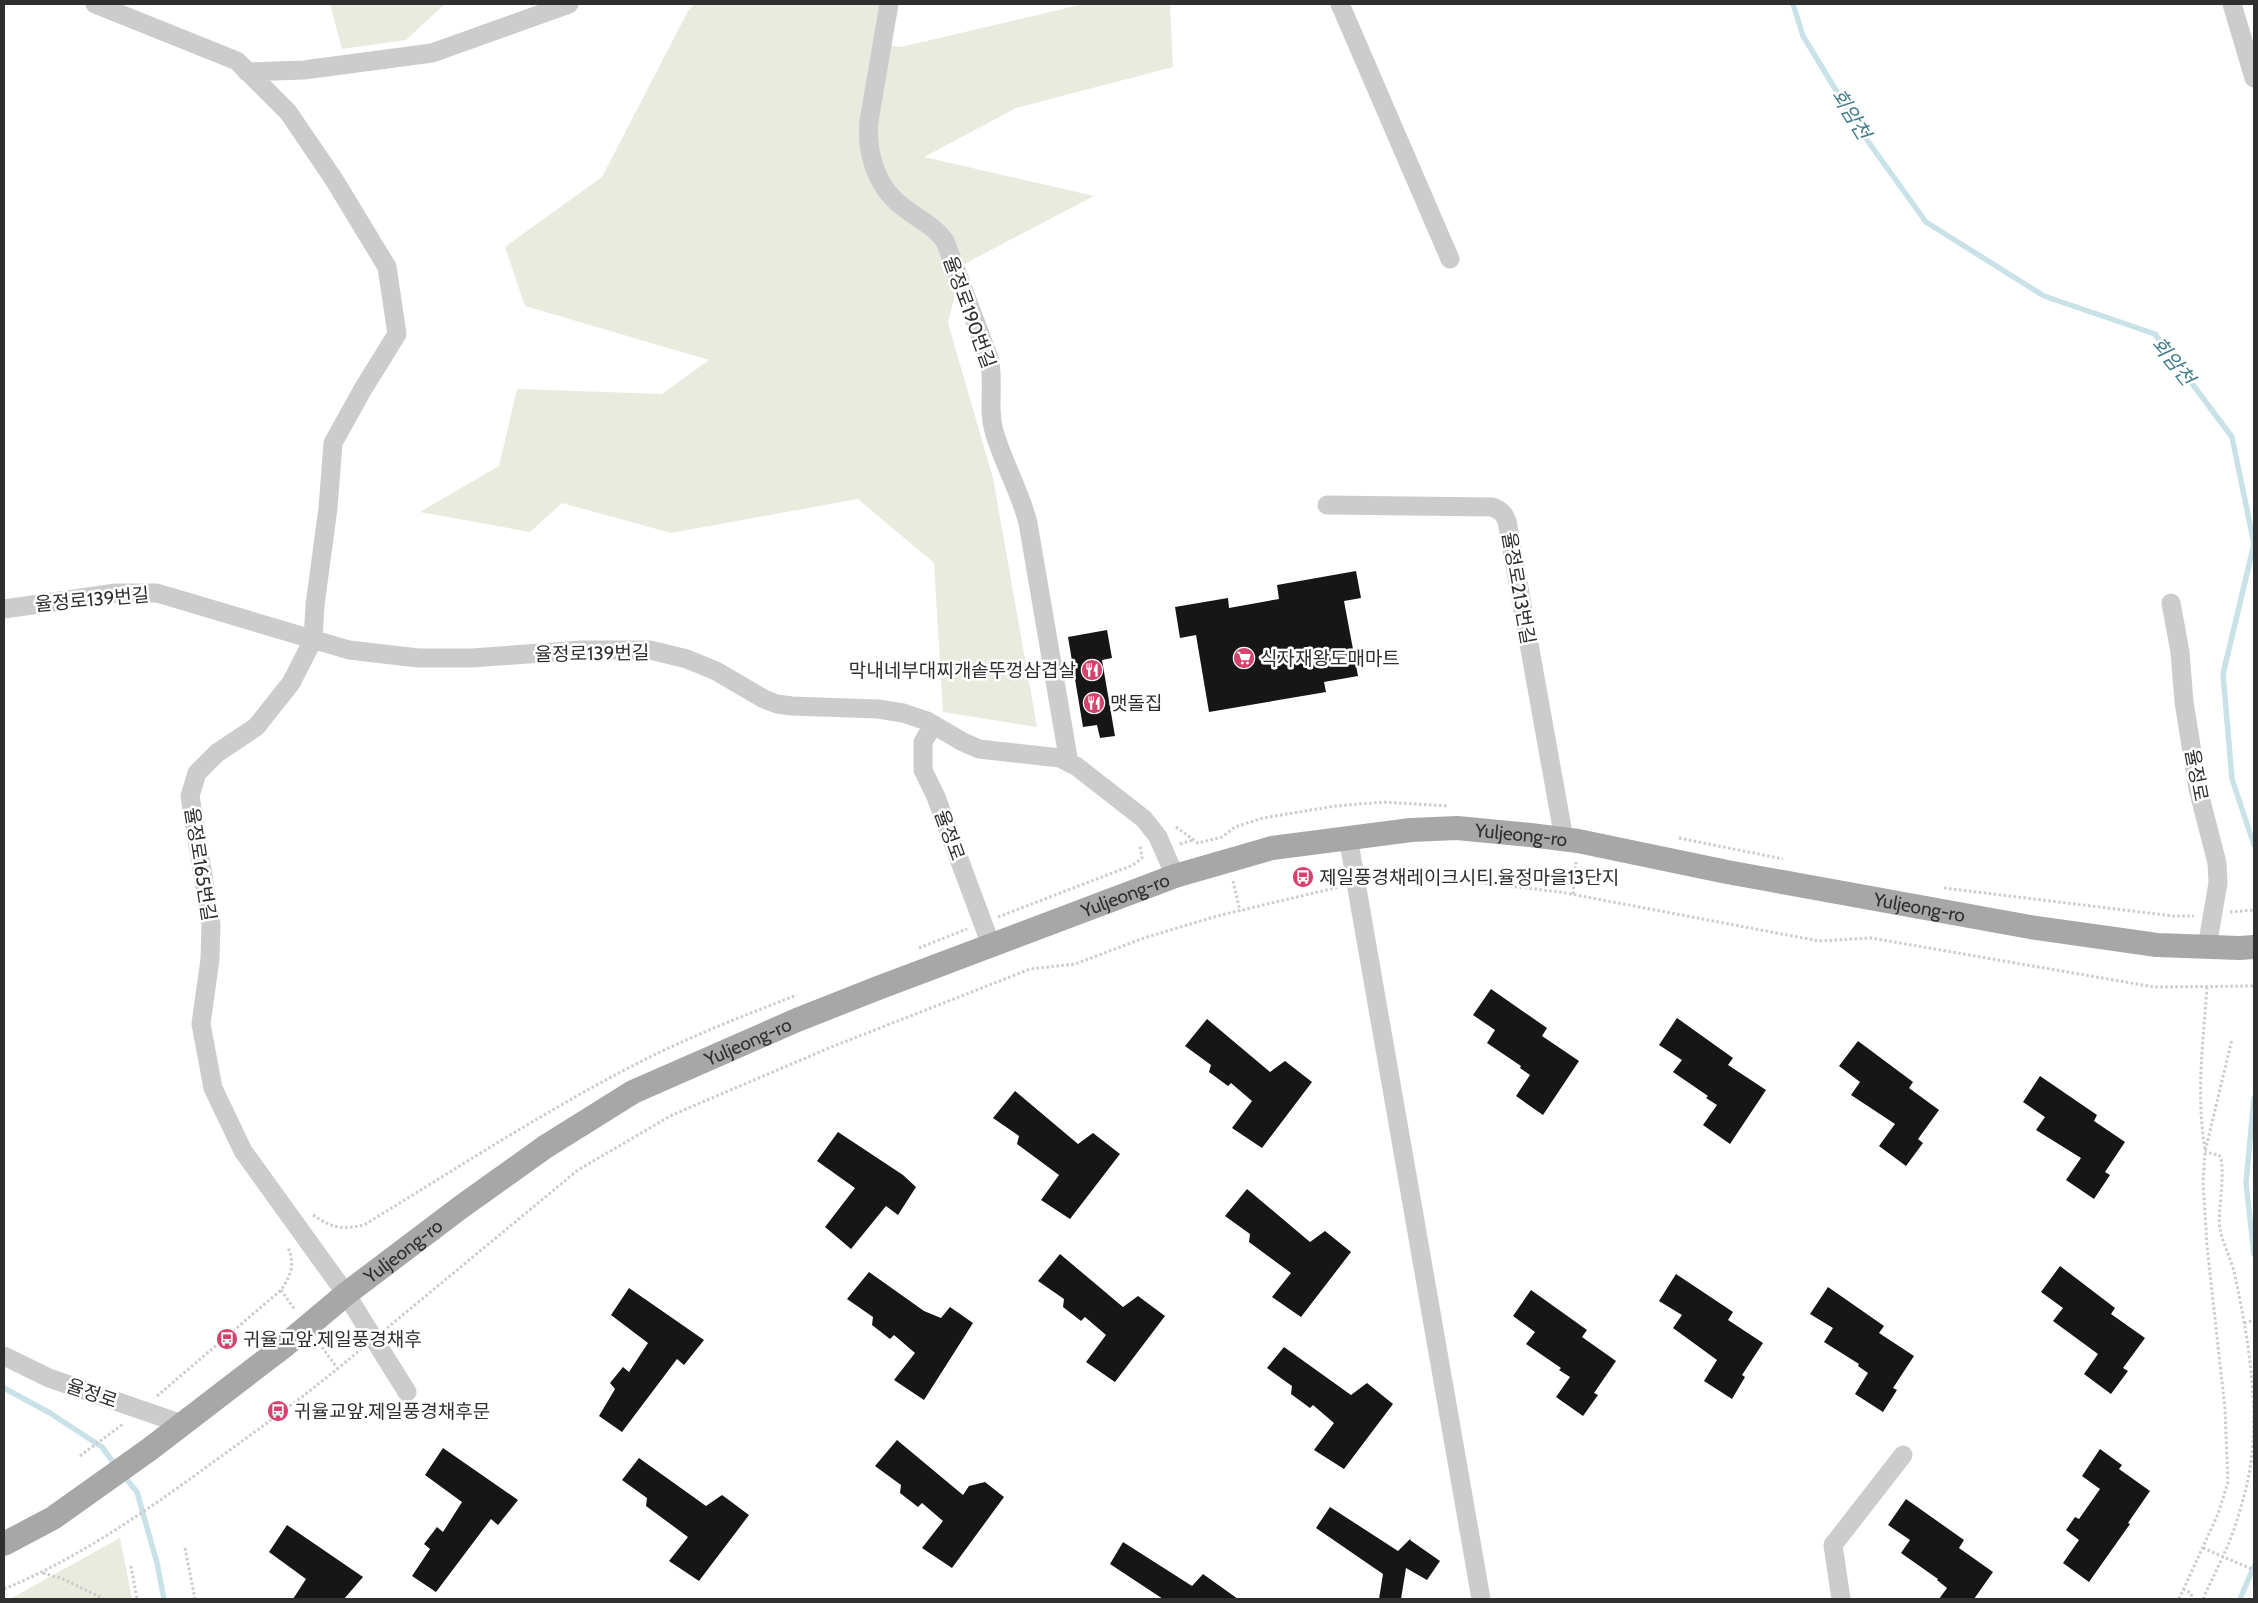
<svg xmlns="http://www.w3.org/2000/svg" width="2258" height="1603" font-family="Cabin,'Noto Sans KR',sans-serif">
<style>
.green{fill:#e8ebde}
.lines{fill:none;stroke-linecap:round;stroke-linejoin:round}
.stream{stroke:#c9e2e7;stroke-width:5.5}
.building{fill:#161616}
.path{stroke:#ccc;stroke-width:3;stroke-dasharray:2.5 2.5;stroke-linecap:butt}
.minor{stroke:#ccc;stroke-width:19}
.major{stroke:#a7a7a7;stroke-width:24}
.labels{text-anchor:middle;stroke-width:5;stroke-linejoin:round;paint-order:stroke}
.street-label{font-size:19px;fill:#2f2f2f;stroke:#fff}
.poi-label{font-size:19px;fill:#2f2f2f;stroke:#fff;text-anchor:start}
.water-label{font-size:20px;font-style:italic;fill:#447e8a;stroke:#fff}
</style>
<rect width="100%" height="100%" fill="#fff"/>
<path class="green" d="M330,4H445L406,40L342,49Z
M694,4H897L885,45L901,47L1084,4H1170L1173,67L1016,108L924,157L1094,196L962,265L948,323L993,478L1037,727L943,712L934,563L858,499L671,533L562,503L530,532L420,512L499,466L517,389L662,394L709,360L525,306L505,247L602,177L688,11Z
M120,1538L132,1599H10Z"/>
<g class="lines">
<path class="stream" d="M1793,4L1803,36L1862,133L1926,222L2044,296L2155,334L2232,437L2254,544L2223,674L2232,779L2254,845
M2254,1098L2246,1183L2254,1254
M4,1388L50,1413L102,1447L116,1466
M123,1475L137,1492L157,1563L164,1599
M2240,1599L2254,1566"/>
</g>
<path class="building" d="M1356,571L1361,598L1344,601L1358,676L1324,682L1326,692L1209,712L1196,635L1180,638L1175,607L1228,598L1229,608L1279,599L1277,585Z
M1107,630L1112,658L1102,660L1115,736L1100,738L1097,725L1083,727L1068,637Z
M1491,989L1547,1028L1542,1036L1579,1061L1543,1115L1516,1096L1530,1075L1520,1068L1521,1066L1487,1043L1495,1030L1473,1015Z
M1677,1018L1733,1058L1728,1065L1766,1090L1730,1144L1703,1125L1717,1105L1706,1098L1708,1096L1673,1072L1682,1060L1659,1045Z
M1207,1019L1270,1072L1285,1061L1312,1082L1262,1148L1232,1128L1252,1101L1231,1083L1228,1086L1209,1072L1211,1065L1185,1046Z
M1858,1041L1913,1082L1909,1088L1939,1110L1918,1139L1923,1143L1906,1166L1879,1146L1895,1124L1851,1095L1860,1082L1839,1066Z
M2040,1076L2097,1115L2094,1121L2125,1142L2105,1172L2110,1175L2094,1199L2066,1180L2081,1158L2036,1130L2045,1117L2023,1102Z
M1015,1091L1078,1144L1093,1133L1120,1154L1070,1219L1041,1200L1059,1175L1017,1144L1019,1136L993,1118Z
M838,1132L903,1175L916,1187L898,1215L886,1206L851,1249L825,1227L855,1188L817,1161Z
M1247,1189L1310,1242L1325,1231L1351,1252L1301,1317L1272,1297L1291,1273L1249,1242L1250,1234L1225,1216Z
M1060,1254L1123,1307L1138,1296L1165,1316L1115,1382L1086,1362L1106,1335L1085,1317L1081,1321L1063,1307L1064,1299L1038,1281Z
M2060,1266L2115,1308L2111,1314L2145,1338L2123,1368L2128,1371L2111,1394L2084,1374L2098,1354L2053,1321L2063,1308L2041,1292Z
M869,1272L924,1311L941,1318L950,1307L973,1323L924,1400L894,1380L915,1353L894,1335L890,1339L872,1325L873,1317L847,1299Z
M1676,1274L1733,1312L1728,1320L1763,1343L1742,1375L1745,1377L1732,1399L1704,1381L1717,1360L1673,1328L1682,1315L1659,1301Z
M1828,1287L1884,1326L1879,1333L1914,1356L1893,1388L1897,1390L1883,1412L1855,1394L1868,1373L1858,1366L1859,1364L1824,1342L1833,1328L1810,1314Z
M629,1288L704,1340L684,1365L677,1359L622,1432L599,1416L615,1389L610,1383L623,1367L629,1372L648,1343L611,1315Z
M1531,1290L1587,1330L1582,1337L1616,1361L1594,1393L1598,1395L1583,1416L1556,1397L1570,1377L1559,1370L1561,1368L1526,1344L1535,1332L1513,1316Z
M1284,1347L1351,1395L1367,1383L1393,1404L1344,1469L1314,1450L1334,1423L1313,1405L1310,1408L1291,1394L1292,1386L1267,1368Z
M897,1440L963,1495L969,1486L985,1482L1004,1497L952,1568L922,1548L943,1521L922,1503L918,1507L900,1493L901,1485L875,1466Z
M443,1448L518,1500L498,1525L491,1519L436,1592L412,1576L430,1549L424,1544L437,1527L443,1532L462,1502L425,1475Z
M2100,1449L2122,1465L2119,1469L2150,1491L2128,1523L2130,1524L2089,1582L2063,1563L2079,1540L2066,1530L2075,1517L2079,1519L2100,1489L2082,1476Z
M639,1458L706,1506L722,1495L749,1515L699,1581L669,1561L688,1537L646,1506L647,1498L622,1480Z
M1906,1499L1964,1540L1959,1548L1993,1572L1974,1599H1939L1947,1588L1937,1580L1938,1579L1901,1553L1910,1540L1888,1525Z
M1330,1507L1398,1551L1411,1538L1410,1540L1440,1561L1427,1580L1406,1568L1401,1599H1379L1383,1574L1316,1528Z
M287,1525L363,1577L344,1599H293L306,1579L269,1552Z
M1123,1542L1192,1586L1203,1574L1238,1599H1163L1110,1564Z"/>
<g class="lines">
<path class="path" d="M1176,827L1198,843L1222,837L1235,827L1263,818L1335,806L1384,802L1448,806
M1679,838L1783,859
M1180,844L1193,840
M1233,881L1240,911
M1375,881L1448,879L1560,892L1819,941L1871,938L2154,987L2254,986
M1944,888L2173,916H2194
M1573,894L1576,862
M2230,912L2254,910
M998,917L1133,865L1142,858L1140,846
M919,948L967,929
M2205,1149C2196,1095 2203,1043 2207,988
M313,1215C332,1228 342,1230 364,1225C454,1170 543,1112 636,1064C688,1037 743,1016 797,995
M281,1290L295,1310
M2244,1323L2254,1320
M387,1328L578,1170L672,1115L829,1048L1030,969L1075,964L1144,938L1217,916L1339,887
M319,1343L338,1369
M157,1396L281,1290C290,1277 296,1264 288,1248
M80,1456L123,1424
M185,1548L195,1599
M2203,1548L2254,1570
M131,1566L137,1599
M43,1573L63,1579L104,1599
M4,1589C84,1556 153,1506 223,1455C270,1421 317,1387 361,1349
M2183,1589L2191,1593L2192,1599
M2179,1599L2218,1514L2228,1482L2225,1409L2207,1246L2203,1182L2205,1152L2232,1039
M2203,1599C2214,1574 2228,1549 2236,1523C2243,1501 2250,1476 2252,1453C2258,1394 2247,1333 2235,1276C2232,1260 2223,1245 2220,1229C2217,1211 2227,1167 2219,1155L2205,1152"/>
<path class="minor" d="M95,4L237,61L288,112L333,178L387,267L397,334L363,389L333,443L328,508L315,605L313,640L291,683L256,727L217,753L197,773L190,796L211,925L210,959L201,1024L213,1088L243,1151L346,1294L407,1392
M889,4L869,121C866,152 876,187 903,207C918,219 933,225 945,241L989,358C995,382 987,408 994,431C1003,463 1020,491 1028,523L1069,763
M1340,4L1450,259
M2232,4L2254,78
M247,72L304,70L432,53L569,4
M1327,505L1492,507C1500,510 1504,513 1507,521L1564,839
M2171,603L2180,652L2184,702L2198,789L2217,863L2218,883L2207,947
M4,609L116,593H157L349,650L418,658H472L582,650H650L687,659L716,671L764,699L777,704L792,706L878,709L903,713L927,721L963,742L979,749L1060,758L1076,766L1144,819L1158,837L1175,876
M933,725L923,742V770L936,797L991,945
M1348,837L1481,1599
M4,1356L49,1378L182,1424
M1841,1599L1833,1545L1903,1455"/>
<path class="major" id="s1" d="M4,1544L53,1518L150,1449L283,1347L346,1294L461,1207L545,1147L633,1092L797,1020L878,988L1175,876L1272,848L1411,830L1457,828L1530,835L1578,841L1727,872L2030,927L2157,945L2239,948L2254,947"/>
</g>
<defs>
<g id="supermarket-disc" transform="scale(1.125)"><circle r="9.5" fill="#d5426d" stroke="#fff"/><path d="M-6-5.5h2.5l.6 2H6L4.5 2H-2.5L-4.4-4H-6ZM-1.5 3.2a1.3 1.3 0 1 0 .1 0ZM3 3.2a1.3 1.3 0 1 0 .1 0Z" fill="#fff"/></g>
<g id="restaurant-disc" transform="scale(1.125)"><circle r="9.5" fill="#d5426d" stroke="#fff"/><path d="M-5-6h1v4h1v-4h1v4h1v-4h1v5L-1.5 .5V6h-2V.5L-5-1ZM5-6V6H3V1.5H1.5Q1.5-4 5-6Z" fill="#fff"/></g>
<g id="bus-disc" transform="scale(1.125)"><circle r="9.5" fill="#d5426d" stroke="#fff"/><path d="M-5-6H5V4H4V6H2V4H-2V6H-4V4H-5ZM-3.5-4V0h7V-4ZM-3.5 1.2v1.5H-2V1.2ZM2 1.2v1.5H3.5V1.2Z" fill="#fff"/></g>
</defs>
<g fill-rule="evenodd">
<use href="#supermarket-disc" x="1244" y="658"/>
<use href="#restaurant-disc" x="1092" y="670"/>
<use href="#restaurant-disc" x="1094" y="703"/>
<use href="#bus-disc" x="1303" y="877"/>
<use href="#bus-disc" x="227" y="1339"/>
<use href="#bus-disc" x="278" y="1411"/>
</g>
<g class="labels">
<g class="street-label">
<text transform="translate(970 312) rotate(70)" y="7">율정로190번길</text>
<text transform="translate(1519 588) rotate(80)" y="7">율정로213번길</text>
<text transform="translate(92 599) rotate(-5)" y="7">율정로139번길</text>
<text transform="translate(592 653) rotate(-1)" y="7">율정로139번길</text>
<text transform="translate(2197 775) rotate(79)" y="7">율정로</text>
<text transform="translate(950 835) rotate(70)" y="7">율정로</text>
<text dy="7" stroke="none"><textPath href="#s1" startOffset="1711">Yuljeong-ro</textPath></text>
<text transform="translate(201 864) rotate(81)" y="7">율정로165번길</text>
<text dy="7" stroke="none"><textPath href="#s1" startOffset="1306">Yuljeong-ro</textPath></text>
<text dy="7" stroke="none"><textPath href="#s1" startOffset="2116">Yuljeong-ro</textPath></text>
<text dy="7" stroke="none"><textPath href="#s1" startOffset="901">Yuljeong-ro</textPath></text>
<text dy="7" stroke="none"><textPath href="#s1" startOffset="496">Yuljeong-ro</textPath></text>
<text transform="translate(92 1393) rotate(19)" y="7">율정로</text>
</g>
<g class="poi-label">
<text x="1260" y="665">식자재왕도매마트</text>
<text x="1076" y="677" text-anchor="end">막내네부대찌개솥뚜껑삼겹살</text>
<text x="1110" y="710">맷돌집</text>
<text x="1319" y="884">제일풍경채레이크시티.율정마을13단지</text>
<text x="243" y="1346">귀율교앞.제일풍경채후</text>
<text x="294" y="1418">귀율교앞.제일풍경채후문</text>
</g>
<g class="water-label">
<text transform="translate(1851 114) rotate(58)" y="7">회암천</text>
<text transform="translate(2173 361) rotate(51)" y="7">회암천</text>
</g>
</g>
<rect width="2258" height="1603" fill="none" stroke="#2f2f2f" stroke-width="10"/>
</svg>
